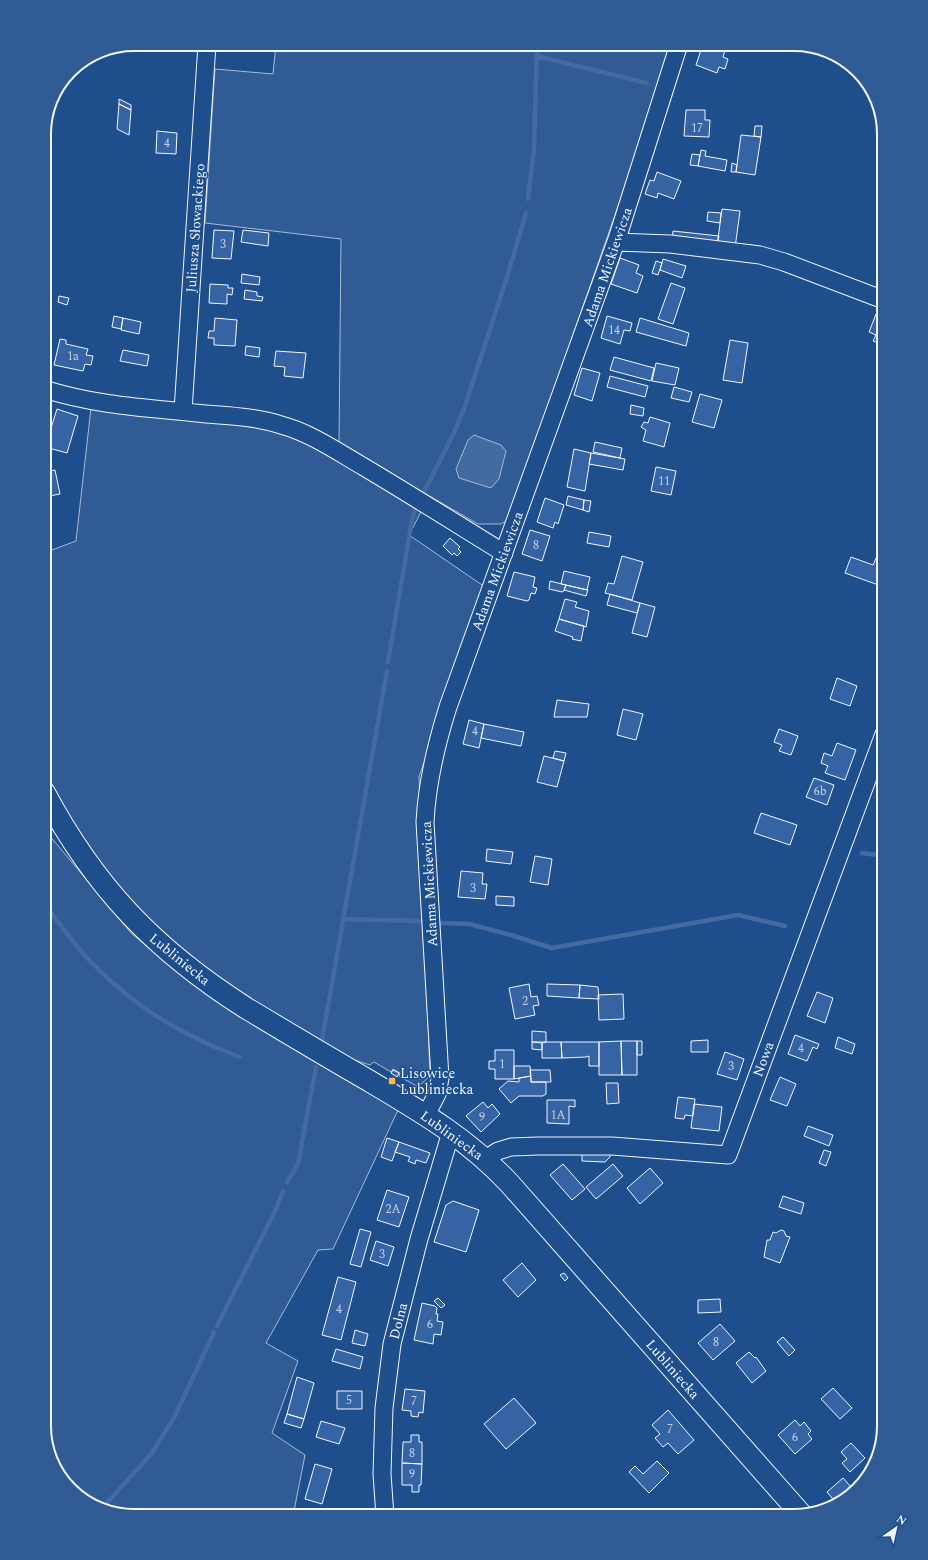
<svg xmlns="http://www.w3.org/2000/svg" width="928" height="1560" font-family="Spectral,serif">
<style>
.built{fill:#305b95;stroke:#a8bbd7}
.water{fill:#446ba0;stroke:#a8bbd7}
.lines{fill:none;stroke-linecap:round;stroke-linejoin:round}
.stream{stroke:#446ba0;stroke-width:4.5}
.building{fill:#3563a3;stroke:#f2f6ff}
.minor-casing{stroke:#f2f6ff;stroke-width:19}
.major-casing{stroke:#f2f6ff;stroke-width:23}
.minor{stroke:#1f4e8c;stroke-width:17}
.major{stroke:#1f4e8c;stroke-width:21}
.poi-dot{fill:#ffb74d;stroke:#1f4e8c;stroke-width:1.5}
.labels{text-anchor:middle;stroke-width:3;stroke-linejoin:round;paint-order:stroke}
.number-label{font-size:12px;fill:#c3d1e8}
.street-label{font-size:14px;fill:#f2f6ff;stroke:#1f4e8c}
.poi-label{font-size:14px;fill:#f2f6ff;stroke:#1f4e8c;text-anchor:start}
.rim{fill:none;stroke:#f2f6ff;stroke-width:2}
</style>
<rect width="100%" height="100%" fill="#1f4e8c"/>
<path class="built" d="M276,44H675L508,520L501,524H478L339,444L341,239L205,223L215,69L273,74Z
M91,408L218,422L286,432L322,450L422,510L409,535L485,587L419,777L430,1076L418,1087L399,1076L400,1073L393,1069L391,1072L374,1062L370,1065L345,1057L248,1001L171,947L112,882L66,815L44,773V553L76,541Z
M44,829L132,934L191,982L398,1110L333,1249L318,1250L266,1343L298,1361L272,1433L305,1455L293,1516H128L84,1501L53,1466L44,1426V900L48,884L44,876Z"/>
<path class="water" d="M474,435L501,445L506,451L499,479L491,488L459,478L456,469L468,440Z"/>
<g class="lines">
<path class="stream" d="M536,56L647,83
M528,199L534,149L537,44
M425,490L453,435L464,409L507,277L526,213
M388,662L412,520L415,509
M862,853L884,856
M44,903C59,923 75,946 92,963C136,1008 181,1035 240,1057
M343,919L420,921
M442,923L469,924L511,935L552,948L738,915L785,926
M322,1040L387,671
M287,1182L298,1164L316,1067
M217,1326L276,1209L283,1191
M103,1507L152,1453L175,1416L214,1332"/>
</g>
<path class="building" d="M703,44H727L723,57L728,59L725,69L719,67L717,73L696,65Z
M119,99L131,105V110L119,104Z
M119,104L131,110L129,135L117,129Z
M686,110H705V120H710L709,137L684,136Z
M755,126H762L761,137L754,136Z
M157,131L177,133L176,154L156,153Z
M741,135L761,137L755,175L736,172Z
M701,150L706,151L705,156L727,160L725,171L698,166Z
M692,154L700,155L698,166L690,165Z
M732,163L737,165L736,172H731Z
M657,172L681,181L674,199L658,193L657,198L645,194L650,180L654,181Z
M722,209L740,211L735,248L717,246Z
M708,212L721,213L720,223L707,221Z
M214,230L234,231L231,259L212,258Z
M243,230L269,233L268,246L241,242Z
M673,231L719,236L717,246L672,241Z
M620,258L639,265L636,273L643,276L637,293L611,284Z
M663,259L686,266L682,278L660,270Z
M656,261L662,263L658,275L652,273Z
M242,274L260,277L259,285L241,283Z
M671,283L685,288L673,324L658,319Z
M210,284L228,285V288H233L232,295L227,294V304L209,303Z
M245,290L257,292V296L263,297L262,301L244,299Z
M59,296L69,298L67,305L58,302Z
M44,300L51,302L44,329Z
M876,314L884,317V338L881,344L873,341L876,335L869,332Z
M114,316L123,318L121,329L112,327Z
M607,316L632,323L630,331L624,330L620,344L601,338Z
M123,318L141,322L139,334L121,330Z
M215,318L237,320L235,346L214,345V338H208L209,331H214Z
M640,318L689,333L686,346L636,332Z
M60,339L66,340V344L88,349L86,355L93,356L91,365L85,364L83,371L54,365Z
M730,340L748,343L742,383L723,380Z
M246,346L260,348L259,357L245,355Z
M123,350L149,355L147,366L120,361Z
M276,351L306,353L303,378L284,376L285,367L274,366Z
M614,357L654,368L651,381L610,370Z
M656,363L679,368L675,385L652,381Z
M582,368L600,373L592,401L574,395Z
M610,376L648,386L645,397L607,387Z
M674,387L692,392L689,402L671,398Z
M700,394L722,400L714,428L692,422Z
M631,405L644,408L643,416L630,414Z
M57,409L78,416L67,453L45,447Z
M650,417L670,423L664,447L643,441L646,430L641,427L644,422L648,423Z
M595,442L622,448L620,458L593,452Z
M574,449L591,453L585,491L567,487Z
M591,453L625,459L623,470L589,464Z
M656,467L676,471L671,495L651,491Z
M55,470L60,494L44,497V472Z
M568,496L584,500L583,510L566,505Z
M545,498L564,505L558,524L555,522L553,528L537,522Z
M584,500L591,501L589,512L583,510Z
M530,530L550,536L542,561L522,554Z
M589,532L611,536L609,547L587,543Z
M450,538L460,547L458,549L461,552L457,556L454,553L452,555L443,546Z
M878,554L884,557V587L845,573L851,557L873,565Z
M622,556L643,562L632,600L605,593L608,583L614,584Z
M564,571L590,577L587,590L561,584Z
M514,572L535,577L533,587L537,588L535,594L531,593L529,600L527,601L507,596Z
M550,581L566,585L564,591L562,592L549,589Z
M566,585L588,590L586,596L564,590Z
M610,594L640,603L637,613L607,605Z
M565,599L577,602L575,607L589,611L586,627L559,619Z
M640,603L655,607L647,637L632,633Z
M559,619L584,626L581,641L572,639L573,637L555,631Z
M837,678L857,686L850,706L830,699Z
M557,700L589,704L587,717H554Z
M623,709L643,714L636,740L617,735Z
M469,720L484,724L479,748L463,744Z
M484,724L524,732L521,746L481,738Z
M779,729L798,736L791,755L779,751L782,745L774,742Z
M837,743L856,750L845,780L825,773L828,766L821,763L824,753L832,756Z
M555,751L566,753L564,761L553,758Z
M544,756L564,761L557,787L537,782Z
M814,778L834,785L827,805L806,797Z
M884,787V805L878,804Z
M761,813L797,825L790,845L754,833Z
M487,849L513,852L511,864L486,861Z
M535,856L552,859L548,885L530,882Z
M461,871L483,873L482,884H487L485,899L458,897Z
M496,896L514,897V906L496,905Z
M529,984L531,997L537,996L539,1005L533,1006L535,1015L515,1019L509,988Z
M547,984L580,985L579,998L547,996Z
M580,985L598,987L599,999L579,998Z
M817,992L833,998L825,1023L807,1016Z
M623,994L624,1019L599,1020L598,995Z
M532,1031L546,1032V1042H532Z
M795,1035L819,1044L817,1049L813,1047L807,1061L788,1054Z
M838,1037L855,1044L852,1054L835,1048Z
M708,1040V1052H691V1041Z
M621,1041H637V1075H622Z
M621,1041L622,1075H599V1042Z
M637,1041H642V1055H637Z
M532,1042L542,1043V1050L532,1049Z
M546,1042H561L562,1058H542V1043Z
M561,1042H599V1066H589V1056L586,1057L562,1058Z
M495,1050H514V1079H495V1069H489V1061H495Z
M725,1052L744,1059L737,1080L717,1074Z
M514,1066H530L531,1076L514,1079Z
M393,1070L399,1073L397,1077L391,1073Z
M530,1070H550L551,1082H531Z
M531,1076V1082H546V1094L543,1096H519L511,1103L499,1089L508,1081L519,1082V1078Z
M780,1077L796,1084L787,1106L770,1100Z
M606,1083H618L619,1103L607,1104Z
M678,1097L695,1099L693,1116L685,1115L684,1119L675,1118Z
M547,1100H575V1107L569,1106V1124L547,1123Z
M483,1102L488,1108L492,1104L500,1114L481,1132L466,1116Z
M694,1104L722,1107L719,1131L691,1128Z
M808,1126L833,1135L829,1146L804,1136Z
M387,1138L399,1142L392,1161L381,1157Z
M399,1142L430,1153L426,1163L416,1160L415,1164L408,1161L410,1157L395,1152Z
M824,1150L831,1152L826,1166L819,1163Z
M582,1153L610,1154V1157L605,1162L582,1161Z
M563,1164L585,1189L572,1200L550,1175Z
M613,1164L623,1176L596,1199L586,1187Z
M650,1168L663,1183L640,1204L627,1188Z
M387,1190L409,1197L399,1227L377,1220Z
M783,1196L804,1203L801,1214L779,1207Z
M453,1201L479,1210L466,1252L434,1242L446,1205Z
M360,1229L371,1232L361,1267L350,1264Z
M781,1230L784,1231L786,1236L790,1237L780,1263L764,1257L767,1240H770L773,1232L776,1233Z
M376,1241L394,1247L388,1266L370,1260Z
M522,1263L536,1280L518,1297L503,1280Z
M564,1273L568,1278L565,1281L560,1275Z
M338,1277L356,1282L341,1340L322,1335Z
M438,1298L445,1305L441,1308L434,1301Z
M720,1299L721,1312L698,1313V1300Z
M422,1303L435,1306L437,1308L436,1314H438L437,1321L443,1322L441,1335L434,1334L433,1344L414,1340Z
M720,1324L735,1341L713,1360L698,1343Z
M355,1330L368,1334L365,1346L352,1343Z
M783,1337L795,1350L789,1356L777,1342Z
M336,1349L363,1357L360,1369L332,1361Z
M749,1352L755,1358L756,1357L766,1371L752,1383L736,1363Z
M297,1377L314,1383L304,1419L287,1414Z
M833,1388L852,1408L840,1419L821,1399Z
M405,1389L425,1391L423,1413L419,1412L418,1417L411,1416V1411L402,1410Z
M337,1391H362V1409H337Z
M514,1398L536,1423L506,1449L484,1424Z
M668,1410L694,1440L678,1454L668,1443L663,1447L655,1438L660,1434L652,1425Z
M287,1414L304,1419L301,1428L284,1423Z
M795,1420L800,1426L804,1422L811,1431L808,1434L812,1439L795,1454L778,1435Z
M321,1421L345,1428L339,1444L316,1437Z
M411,1435H419V1442H422V1464L402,1463L403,1442H411Z
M851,1443L865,1458L850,1472L842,1463L847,1459L841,1452Z
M657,1461L669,1473L649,1493L629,1472L635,1466L643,1474Z
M402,1463L422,1464L421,1485H419V1492H412V1485H402Z
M315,1464L332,1469L322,1504L305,1499Z
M843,1478L851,1487L858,1481L860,1484L837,1504L827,1492Z"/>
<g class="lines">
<g class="minor-casing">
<path id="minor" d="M616,242L670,244L760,255L784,262L884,300
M44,389C97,406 151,408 206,414C231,416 257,417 281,425C311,433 338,452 364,467C411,495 457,524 504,553
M183,411L207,44
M426,1115L437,1094L440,1078L425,822C427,782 436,745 448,707L617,239L679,44
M486,1159L498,1151L511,1147L538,1146H612L728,1155L884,734
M385,1516L382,1474L384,1408L392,1344L419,1239L451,1132"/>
</g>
<g class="major-casing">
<path id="major" d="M44,792C95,888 155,950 246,1008C286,1032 326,1056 366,1079C420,1111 467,1138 510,1184L801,1514"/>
</g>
<use href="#minor" class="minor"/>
<use href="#major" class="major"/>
</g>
<rect class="poi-dot" x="388" y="1077" width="8" height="8" rx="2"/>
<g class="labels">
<g class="number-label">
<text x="697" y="132">17</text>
<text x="167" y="147">4</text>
<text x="223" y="248">3</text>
<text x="614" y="334">14</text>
<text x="73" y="360">1a</text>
<text x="664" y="485">11</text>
<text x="536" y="549">8</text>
<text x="475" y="735">4</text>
<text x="820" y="795">6b</text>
<text x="473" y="892">3</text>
<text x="525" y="1005">2</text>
<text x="801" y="1052">4</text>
<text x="502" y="1068">1</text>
<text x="731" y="1070">3</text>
<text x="558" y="1119">1A</text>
<text x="482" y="1121">9</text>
<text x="393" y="1213">2A</text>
<text x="382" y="1258">3</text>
<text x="339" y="1313">4</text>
<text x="430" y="1328">6</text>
<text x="716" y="1346">8</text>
<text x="349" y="1404">5</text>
<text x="414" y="1405">7</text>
<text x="670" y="1433">7</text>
<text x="795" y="1441">6</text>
<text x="412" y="1457">8</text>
<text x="412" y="1478">9</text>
</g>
<g class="street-label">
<text transform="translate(195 228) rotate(-86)" y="5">Juliusza Słowackiego</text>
<text transform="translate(607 267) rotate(-71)" y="5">Adama Mickiewicza</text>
<text transform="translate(497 571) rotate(-70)" y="5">Adama Mickiewicza</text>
<text transform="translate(429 884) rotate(-93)" y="5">Adama Mickiewicza</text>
<text transform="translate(180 959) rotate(39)" y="5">Lubliniecka</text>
<text transform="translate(763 1059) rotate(-70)" y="5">Nowa</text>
<text transform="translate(452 1135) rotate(36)" y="5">Lubliniecka</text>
<text transform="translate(398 1321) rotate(-76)" y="5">Dolna</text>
<text transform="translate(673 1369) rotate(49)" y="5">Lubliniecka</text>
</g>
<g class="poi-label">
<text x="400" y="1078">Lisowice<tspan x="400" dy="16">Lubliniecka</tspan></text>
</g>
</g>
<path d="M0 0H928V1560H0ZM134 51H794A83 83 0 0 1 877 134V1426A83 83 0 0 1 794 1509H134A83 83 0 0 1 51 1426V134A83 83 0 0 1 134 51Z" fill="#305b95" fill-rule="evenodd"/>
<path class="rim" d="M134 51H794A83 83 0 0 1 877 134V1426A83 83 0 0 1 794 1509H134A83 83 0 0 1 51 1426V134A83 83 0 0 1 134 51Z"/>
<g transform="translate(896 1528) rotate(34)" stroke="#1f4e8c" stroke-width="3" paint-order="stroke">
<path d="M0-3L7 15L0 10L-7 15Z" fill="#f2f6ff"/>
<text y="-6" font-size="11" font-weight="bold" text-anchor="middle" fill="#f2f6ff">N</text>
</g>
</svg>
